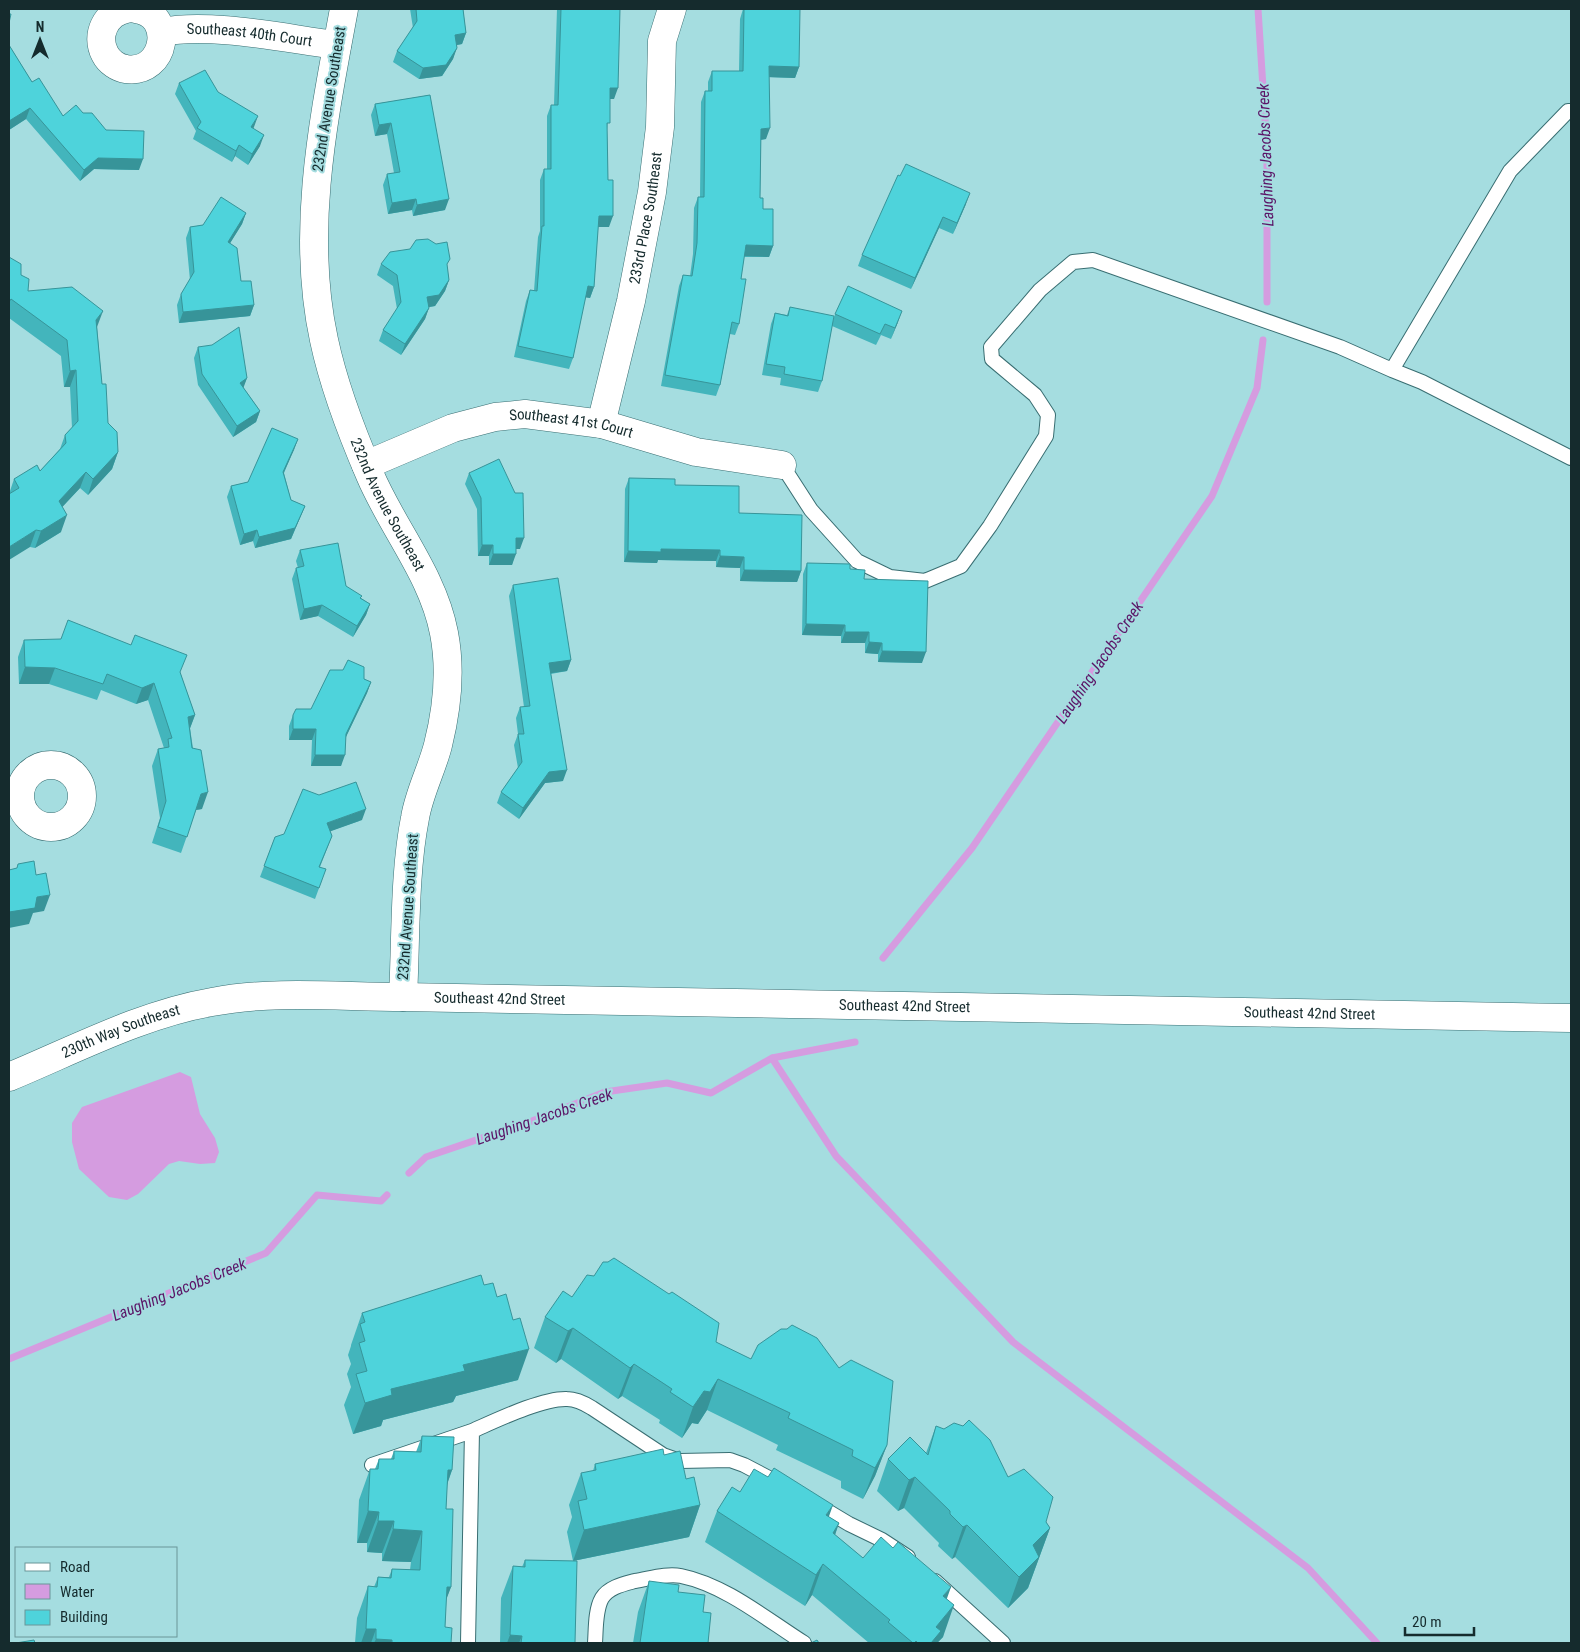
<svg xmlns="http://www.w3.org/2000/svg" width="1580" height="1652" font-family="'Roboto Condensed',sans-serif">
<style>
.water{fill:#d59ce0}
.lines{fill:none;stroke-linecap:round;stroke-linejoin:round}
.stream{stroke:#d59ce0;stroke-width:7}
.lane-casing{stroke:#396e72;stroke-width:16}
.street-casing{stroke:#396e72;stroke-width:29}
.lane{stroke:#fff;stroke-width:14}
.street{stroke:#fff;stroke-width:28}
.wall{fill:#43b5bc}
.shaded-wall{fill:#379499}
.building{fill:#4ed3db;stroke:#379499}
.labels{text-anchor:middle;stroke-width:4;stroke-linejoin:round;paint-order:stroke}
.street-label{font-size:15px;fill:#152b2d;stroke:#a5dde0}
.water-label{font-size:16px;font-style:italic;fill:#5b1567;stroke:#a5dde0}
</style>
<rect width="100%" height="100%" fill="#a5dde0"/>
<path class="water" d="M180,1072L191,1077L200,1114L215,1138L219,1152L215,1163L200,1164L179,1161L169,1164L138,1194L127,1200L109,1197L79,1169L72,1142V1123L82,1107Z"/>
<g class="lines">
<path class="stream" d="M1258,9L1267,151V302
M883,958L972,848L1212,496L1257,388L1263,340
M772,1058L836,1156L1013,1342L1308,1568L1377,1643
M409,1173L426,1157L532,1121L605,1092L667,1083L711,1093L772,1058L855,1042
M9,1359L266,1253L317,1195L381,1201L387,1195"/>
<g class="lane-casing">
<path id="lane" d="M1392,370L1422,382L1571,458
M782,465L811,510L857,561L890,577L925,581L961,566L990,526L1046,436L1048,415L1035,395L992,359L991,347L1040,290L1073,262L1093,260L1340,347L1392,370L1510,171L1568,111H1571
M372,1465L472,1431
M814,1503L849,1524L882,1540L908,1557
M935,1581L1003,1643
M468,1643L472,1431C495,1421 542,1398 567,1399C576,1399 584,1403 592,1408L663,1455L680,1461L730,1460L744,1465L784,1486
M595,1643C596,1630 595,1610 602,1598C609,1587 624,1584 635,1581C649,1579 666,1573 681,1576C725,1585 766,1619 804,1643"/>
</g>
<g class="street-casing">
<g id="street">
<path d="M126,9C106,13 95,35 105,54C109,62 118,68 126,69C166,75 176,14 136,9"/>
<path id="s1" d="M344,9C324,117 300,230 324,340C334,387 351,431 370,475C393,529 433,575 444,633C451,669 447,709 438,745C432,769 419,793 415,818C404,873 406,941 403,997"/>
<path id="s2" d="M162,32C210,22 287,39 337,45"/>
<path id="s3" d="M601,424L631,301L652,192L660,127L662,41L672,9"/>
<path id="s4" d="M366,465L453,428L495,417L525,414L602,424L696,452L782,465"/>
<circle cx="51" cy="796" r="31"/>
<path id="s5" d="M9,1077C74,1050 142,1014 212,1002C274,990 340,997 403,997L1571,1018"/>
</g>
</g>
<use href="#lane" class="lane"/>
<use href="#street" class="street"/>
</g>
<path class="wall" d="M410,9H463L466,33L462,44L457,45L453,59L442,76L419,79L393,62L397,51L413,28Z
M557,9H620L614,99H610L607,130L609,227H598L594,287L590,298L585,297L573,358L569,369L514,357L526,301L530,290L534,291L538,237L540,231V180L544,169H547V116L551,105H554Z
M743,9L799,67L795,78L769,77L766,139L761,140L760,198L773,246L769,257H744L741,279L739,324L735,335L730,334L720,385L716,396L661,386L679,286L683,275L690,276L693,254L694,208L698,197H700L701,102L705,91H708V82L712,71H739L740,19Z
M9,45L32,82L63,116L83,113L139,170L94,169L80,181L26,119L9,130Z
M179,83L218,92L254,127L253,128L260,146L248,165L235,156L232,162L193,139L196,131L175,94Z
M430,95L445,210L413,216L412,210L388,214L383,185L387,174L394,173L387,134L375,136L371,115L375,104Z
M900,176L966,204L953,234L939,228L911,289L858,266L862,255Z
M246,213L242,224L230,243L241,281L254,305L250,316L179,323L177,305L181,294L190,280L186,238L190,227L203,225Z
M9,257L21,275L28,291L97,327L102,384L108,423L118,452L112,469L88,495L80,488L62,507L61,532L35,548L30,547L9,494L14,479L40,471L60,449L65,435L72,428L70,387H64L61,356L9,318Z
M381,264L447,267L449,280L445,291L435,306L429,307L425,319L401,355L379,341L383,330L397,309L393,286L377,275Z
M790,307L833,321L835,314L898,322L891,339L881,335L876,345L832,326L822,381L818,392L780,385L781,378L762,375L771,324L775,313L787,315Z
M198,347L247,378L243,387L260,411L256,422L233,437L198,385L194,358Z
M298,439L284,473L291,500L305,506L291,539L255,548L253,541L240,545L227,497L231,486L248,482Z
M469,473L520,549H516L512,565H489V556H478L477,509L465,484Z
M629,478L675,485L739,513L801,571L797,582L740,581V568L716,567V561L658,560L657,563L624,562L625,489Z
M300,550L361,598L370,604L366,615L353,637L318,616L300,620L292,579L296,568H298L296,561Z
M807,563L850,569L864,579L922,663L878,662V654L865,653V643H841V636L802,635L803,574Z
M513,585L571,660L567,671L551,674L563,781L545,783L519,819L497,803L501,792L518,768L514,745L518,734L516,718L520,707H524L509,596Z
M24,640L180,672L195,715L190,728L202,809L196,810L181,853L152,843L160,818L152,766L158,749L164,748L148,700L136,704L101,690L97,700L49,684H19L18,657Z
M364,679L371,682L367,693L346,737L341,766H311L312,740H289V726L293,715L311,709Z
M362,820L330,831L332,836L320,867L322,880L315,899L260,877L275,837Z
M484,1285L518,1380L456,1396L453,1402L383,1420L381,1426L353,1434L344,1405L351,1387L347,1374L351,1364L348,1355L351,1346V1345L362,1313Z
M572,1297L716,1342L887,1445L875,1476L863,1499L841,1488V1481L776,1450L778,1445L707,1410L698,1424L692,1423L682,1438L659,1423L660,1420L622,1396L618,1399L561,1359L556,1363L534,1348L545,1317Z
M936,1426L1008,1477L1046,1522L1050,1528L1028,1588L1008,1608L955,1557L952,1559L938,1546L939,1543L904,1508L898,1511L877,1491L888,1459L926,1453Z
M422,1436L452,1470L447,1485L446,1509L451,1587L446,1599L445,1627L451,1643H355L357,1618L368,1586L374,1587L378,1577H389L392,1569L410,1570L411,1562L382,1561V1553L367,1552V1543H357L359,1500L370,1469H375L379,1459H391L394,1451L416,1452Z
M664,1455L686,1479L700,1505L689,1537L573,1561L575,1643H500L501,1598L513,1566L522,1567L525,1560L573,1561L567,1532L572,1517L569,1505L581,1473L593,1471L595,1464Z
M740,1492L829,1517L839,1523L835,1535L863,1558L947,1599L943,1637L937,1643H869L812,1595L805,1606L705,1542L717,1511Z
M649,1581L678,1592L703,1612L708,1643H633L638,1612Z"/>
<path class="shaded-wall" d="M466,33L462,44L451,46L455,35Z
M457,48L453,59L442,76L419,79L423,68Z
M769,66L799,67L795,78L765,77Z
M610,88H618L614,99H606Z
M30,108L26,119L9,130V121Z
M258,116L254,127L247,138L251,127Z
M391,123L387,134L375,136L379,125Z
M770,128L766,139L757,140L761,129Z
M264,135L260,146L248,165L252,154Z
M239,145L235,156L232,162L236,151Z
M98,158L143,159L139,170L94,169L80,181L84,170Z
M970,193L966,204L953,234L957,223Z
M416,199L412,210L388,214L392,203Z
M449,199L445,210L413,216L417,205Z
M246,213L242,224L224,253L228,242Z
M599,216H613L609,227H595Z
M943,217L939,228L911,289L915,278Z
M746,245L773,246L769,257L742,256Z
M449,280L445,291L435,306L423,308L427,297Z
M588,286L594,287L590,298L584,297Z
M254,305L250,316L179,323L183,312Z
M429,308L425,319L401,355L405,344Z
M103,311L97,327L90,336L96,320Z
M902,311L898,322L891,339L895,328Z
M76,370L70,387H64L70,371Z
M247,378L243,389L240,383Z
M260,411L256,422L233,437L237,426Z
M298,439L294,450L279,483L283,472Z
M118,452L112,469L88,495L93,479Z
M86,472L80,488L53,517L59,501Z
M305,506L291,539L255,548L259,537Z
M67,515L61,532L35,548L41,531Z
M36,530L30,547L9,560V547Z
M257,530L253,541L240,545L244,534Z
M516,538H524L520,549H512Z
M482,545H493L489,556H478Z
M661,549L720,550L716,561L658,560L657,563L624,562L628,551Z
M493,554H516L512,565H489Z
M720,556L744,557L740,568L716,567Z
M744,570L801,571L797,582L740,581Z
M370,604L366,615L353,637L357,626Z
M322,605L318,616L300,620L304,609Z
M806,624L845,625L841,636L802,635Z
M845,632H869L865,643H841Z
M869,642L882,643L878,654L865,653Z
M882,651L926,652L922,663L878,662Z
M571,660L567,671L545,674L549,663Z
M25,667L55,668L49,684H19Z
M371,682L367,693L342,745L346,734Z
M154,683L148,700L136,704L142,688Z
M195,715L189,731L188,717Z
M293,729H316L312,740H289Z
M315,755H345L341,766H311Z
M567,770L563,781L545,783L519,819L523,808L549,772Z
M208,792L202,809L195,810L201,794Z
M366,809L362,820L323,834L327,823Z
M50,895L44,911L33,913L29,924L9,928V912L37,897Z
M573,1328L561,1359L556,1363L568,1331Z
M529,1349L518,1380L456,1396L453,1402L383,1420L381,1426L353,1434L365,1403L391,1389L463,1365Z
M634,1364L622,1396L618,1399L630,1368Z
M718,1379L707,1410L698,1424L692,1423L682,1438L693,1407L704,1391Z
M887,1445L875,1476L863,1499L875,1468Z
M448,1470H452L441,1501Z
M915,1477L904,1508L898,1511L909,1480Z
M700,1505L689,1537L573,1561L584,1530Z
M833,1505L822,1536L826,1515Z
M368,1511L379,1512L367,1543H357Z
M378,1521H394L382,1553L367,1552Z
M839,1523L828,1555L833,1533Z
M967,1525L955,1557L952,1559L963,1527Z
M1050,1528L1028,1588L1008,1608L1019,1577L1033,1545Z
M393,1529L422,1531L411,1562L382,1561Z
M823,1564L812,1595L805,1606L816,1575Z
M447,1587H451L439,1619Z
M951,1587L940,1618L943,1596Z
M954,1605L943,1637L937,1643H930L936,1627Z
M366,1629H376L371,1643H361Z
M510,1635L522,1636L519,1643H507Z
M376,1639L392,1640L391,1643H374Z"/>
<path class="building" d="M416,9H463L466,33L455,35L457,48L446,65L423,68L397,51L417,21Z
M561,9H620L618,88H610V123H607L608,180H613V216H599L594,287L588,286L573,358L518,346L530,290L537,291L542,226H544V169H551V105H558Z
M744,9H800L799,67L769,66L770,128L761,129L760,198H763V209H773V246L746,245L741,279H746L739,324L732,322L720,385L665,375L683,275L692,276L697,243L698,197H704L705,91H712V71H743Z
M9,14H11L9,23Z
M9,45L32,82L39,78L63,116L76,105L83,113H92L106,130L144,131L143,159L98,158L84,170L30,108L9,121Z
M205,70L218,92L258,116L251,127L264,135L252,154L239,145L236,151L197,128L201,122L179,83Z
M430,95L449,199L417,205L416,199L392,203L387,174L400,172L391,123L379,125L375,104Z
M906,164L970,193L957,223L943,217L915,278L862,255L898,175L900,176Z
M221,197L246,213L228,242L237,248L241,281H251L254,305L183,312L181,294L194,272L190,227L203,225Z
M428,239L436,244L447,242L450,259L447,264L449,280L439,295L427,297L429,308L405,344L383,330L401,302L397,275L381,264L390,252L410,249L416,240Z
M9,257L21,264V275L29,279L28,291L72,287L103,311L96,320L102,384H106L108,423L117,432L118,452L93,479L86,472L59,501L67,515L41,531L36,530L9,547V494L19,488L14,479L37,465L40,471L66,443L65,435L78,421L76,370L70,371L67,340L11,299L9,302Z
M848,286L902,311L895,328L885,324L880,334L835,314Z
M790,307L834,316L822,381L784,374L785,367L766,364L775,313L788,316Z
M239,327L247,378L240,383L260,411L237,426L202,374L198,347L212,345Z
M272,428L298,439L283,472L291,500L305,506L295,528L259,537L257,530L244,534L231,486L248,482Z
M499,459L515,493H523L524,538H516V554H493V545H482L481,498L469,473Z
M629,478L675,479V485L739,486V513L802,515L801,571L744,570V557L720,556V550L661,549V552L628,551Z
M338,543L346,586L362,596L360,598L370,604L357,626L322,605L304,609L296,568L304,566L300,550Z
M807,563L850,564V569L865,570L864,579L928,581L926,652L882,651V643L869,642V632H845V625L806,624Z
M558,578L571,660L549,663L567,770L549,772L523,808L501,792L522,762L518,734H524L520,707L530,706L513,585Z
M68,620L131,645L135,635L187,655L180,672L195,715L188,717L192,748L201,750L208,792L201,794L187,837L158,827L166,801L158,749L169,747L168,739L172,738L154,683L142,688L107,674L103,684L55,668L25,667L24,640L61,639Z
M348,660L364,667V679L371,682L346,734L345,755H315L316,729H293V715L296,709H311L330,670H343Z
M356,782L366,809L327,823L332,836L319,867L326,869L319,888L264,866L275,837L284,834L303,789L319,795Z
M34,861L36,875L46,873L50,895L37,897L35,908L9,912V870L17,868L18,864Z
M614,1258L669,1294L672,1292L719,1323L716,1342L751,1359L758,1345L781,1329H787L792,1325L817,1338L839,1368L851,1360L893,1381L887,1445L875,1468L852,1456L853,1450L788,1418L790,1413L718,1379L710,1392L704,1391L693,1407L670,1392L672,1389L634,1364L630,1368L573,1328L568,1331L545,1317L563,1291L572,1297L587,1275L594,1276L603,1262H608Z
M481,1275L484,1285L493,1283L497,1297L506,1294L513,1320L520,1318L529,1349L463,1365L465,1371L391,1389L392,1395L365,1403L356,1374L367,1371L359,1343L365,1341L360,1324L365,1322L362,1313Z
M969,1420L990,1440L1008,1477L1024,1469L1053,1497L1046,1522L1050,1528L1033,1545L1039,1557L1019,1577L967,1525L963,1527L950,1514V1511L915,1477L909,1480L888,1459L910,1437L928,1455L936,1426L944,1429L954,1423L963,1426Z
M422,1436L454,1437L452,1470H448L446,1509H453L451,1587H447L445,1627L452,1628L451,1643H392V1640L376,1639V1629H366L368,1586L377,1587L378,1577L391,1578L392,1569L420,1570L422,1531L393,1529L394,1521H378L379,1512L368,1511L370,1469H378L379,1459H394V1451L421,1452Z
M663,1449L664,1455L680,1451L686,1479L694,1477L700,1505L584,1530L578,1501L587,1499L581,1473L596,1470L595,1464Z
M774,1468L833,1505L826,1515L839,1523L833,1533L863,1558L881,1537L893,1548L898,1542L951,1587L943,1596L954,1605L936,1627L941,1631L931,1643H918L916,1641L914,1643H913L888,1622L890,1620L823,1564L816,1575L717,1511L732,1487L740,1492L754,1469L768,1477Z
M525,1560L577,1561L575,1643H521L522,1636L510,1635L513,1566L525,1567Z
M649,1581L679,1585L678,1592L705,1595L703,1612L711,1613L708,1643H640Z
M34,1640L35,1643H16Z
M817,1640L819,1643H811Z"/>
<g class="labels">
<g class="street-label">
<text dy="5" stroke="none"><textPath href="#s2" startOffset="88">Southeast 40th Court</textPath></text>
<text transform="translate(329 99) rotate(-81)" y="5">232nd Avenue Southeast</text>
<text dy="5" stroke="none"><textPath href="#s3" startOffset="211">233rd Place Southeast</textPath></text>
<text dy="5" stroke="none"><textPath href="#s4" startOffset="215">Southeast 41st Court</textPath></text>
<text dy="5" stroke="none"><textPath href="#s1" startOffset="511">232nd Avenue Southeast</textPath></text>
<text transform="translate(408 907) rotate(-86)" y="5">232nd Avenue Southeast</text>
<text dy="5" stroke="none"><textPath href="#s5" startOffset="505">Southeast 42nd Street</textPath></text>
<text dy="5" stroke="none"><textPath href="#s5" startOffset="910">Southeast 42nd Street</textPath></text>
<text dy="5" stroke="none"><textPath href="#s5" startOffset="1315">Southeast 42nd Street</textPath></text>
<text dy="5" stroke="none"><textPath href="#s5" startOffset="121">230th Way Southeast</textPath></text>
</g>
<g class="water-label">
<text transform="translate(1265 155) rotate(-92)" y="6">Laughing Jacobs Creek</text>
<text transform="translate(1099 662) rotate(-56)" y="6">Laughing Jacobs Creek</text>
<text transform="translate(544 1116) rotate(-19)" y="6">Laughing Jacobs Creek</text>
<text transform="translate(179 1289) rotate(-22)" y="6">Laughing Jacobs Creek</text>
</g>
</g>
<rect width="1580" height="1652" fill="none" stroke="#152b2d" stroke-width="20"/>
<rect x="15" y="1547" width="162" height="90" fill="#a5dde0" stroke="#6b9698"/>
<rect x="25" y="1563" width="25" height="8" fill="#ffffff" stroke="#6b9698"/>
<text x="60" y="1572" font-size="15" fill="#152b2d">Road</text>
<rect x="25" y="1584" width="25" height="15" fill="#d59ce0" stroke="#6b9698"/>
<text x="60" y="1597" font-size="15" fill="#152b2d">Water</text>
<rect x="25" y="1610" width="25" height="15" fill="#4ed3db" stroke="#6b9698"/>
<text x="60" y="1622" font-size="15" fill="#152b2d">Building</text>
<g transform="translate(40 40)" stroke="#a5dde0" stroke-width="4" paint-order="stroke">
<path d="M0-4L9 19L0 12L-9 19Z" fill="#152b2d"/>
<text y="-8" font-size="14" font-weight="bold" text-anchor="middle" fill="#152b2d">N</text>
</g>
<path d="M1405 1627v8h69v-8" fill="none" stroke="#152b2d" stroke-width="2.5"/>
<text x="1412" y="1627" font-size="15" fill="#152b2d" stroke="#a5dde0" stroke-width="4" paint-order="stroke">20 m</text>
</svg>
